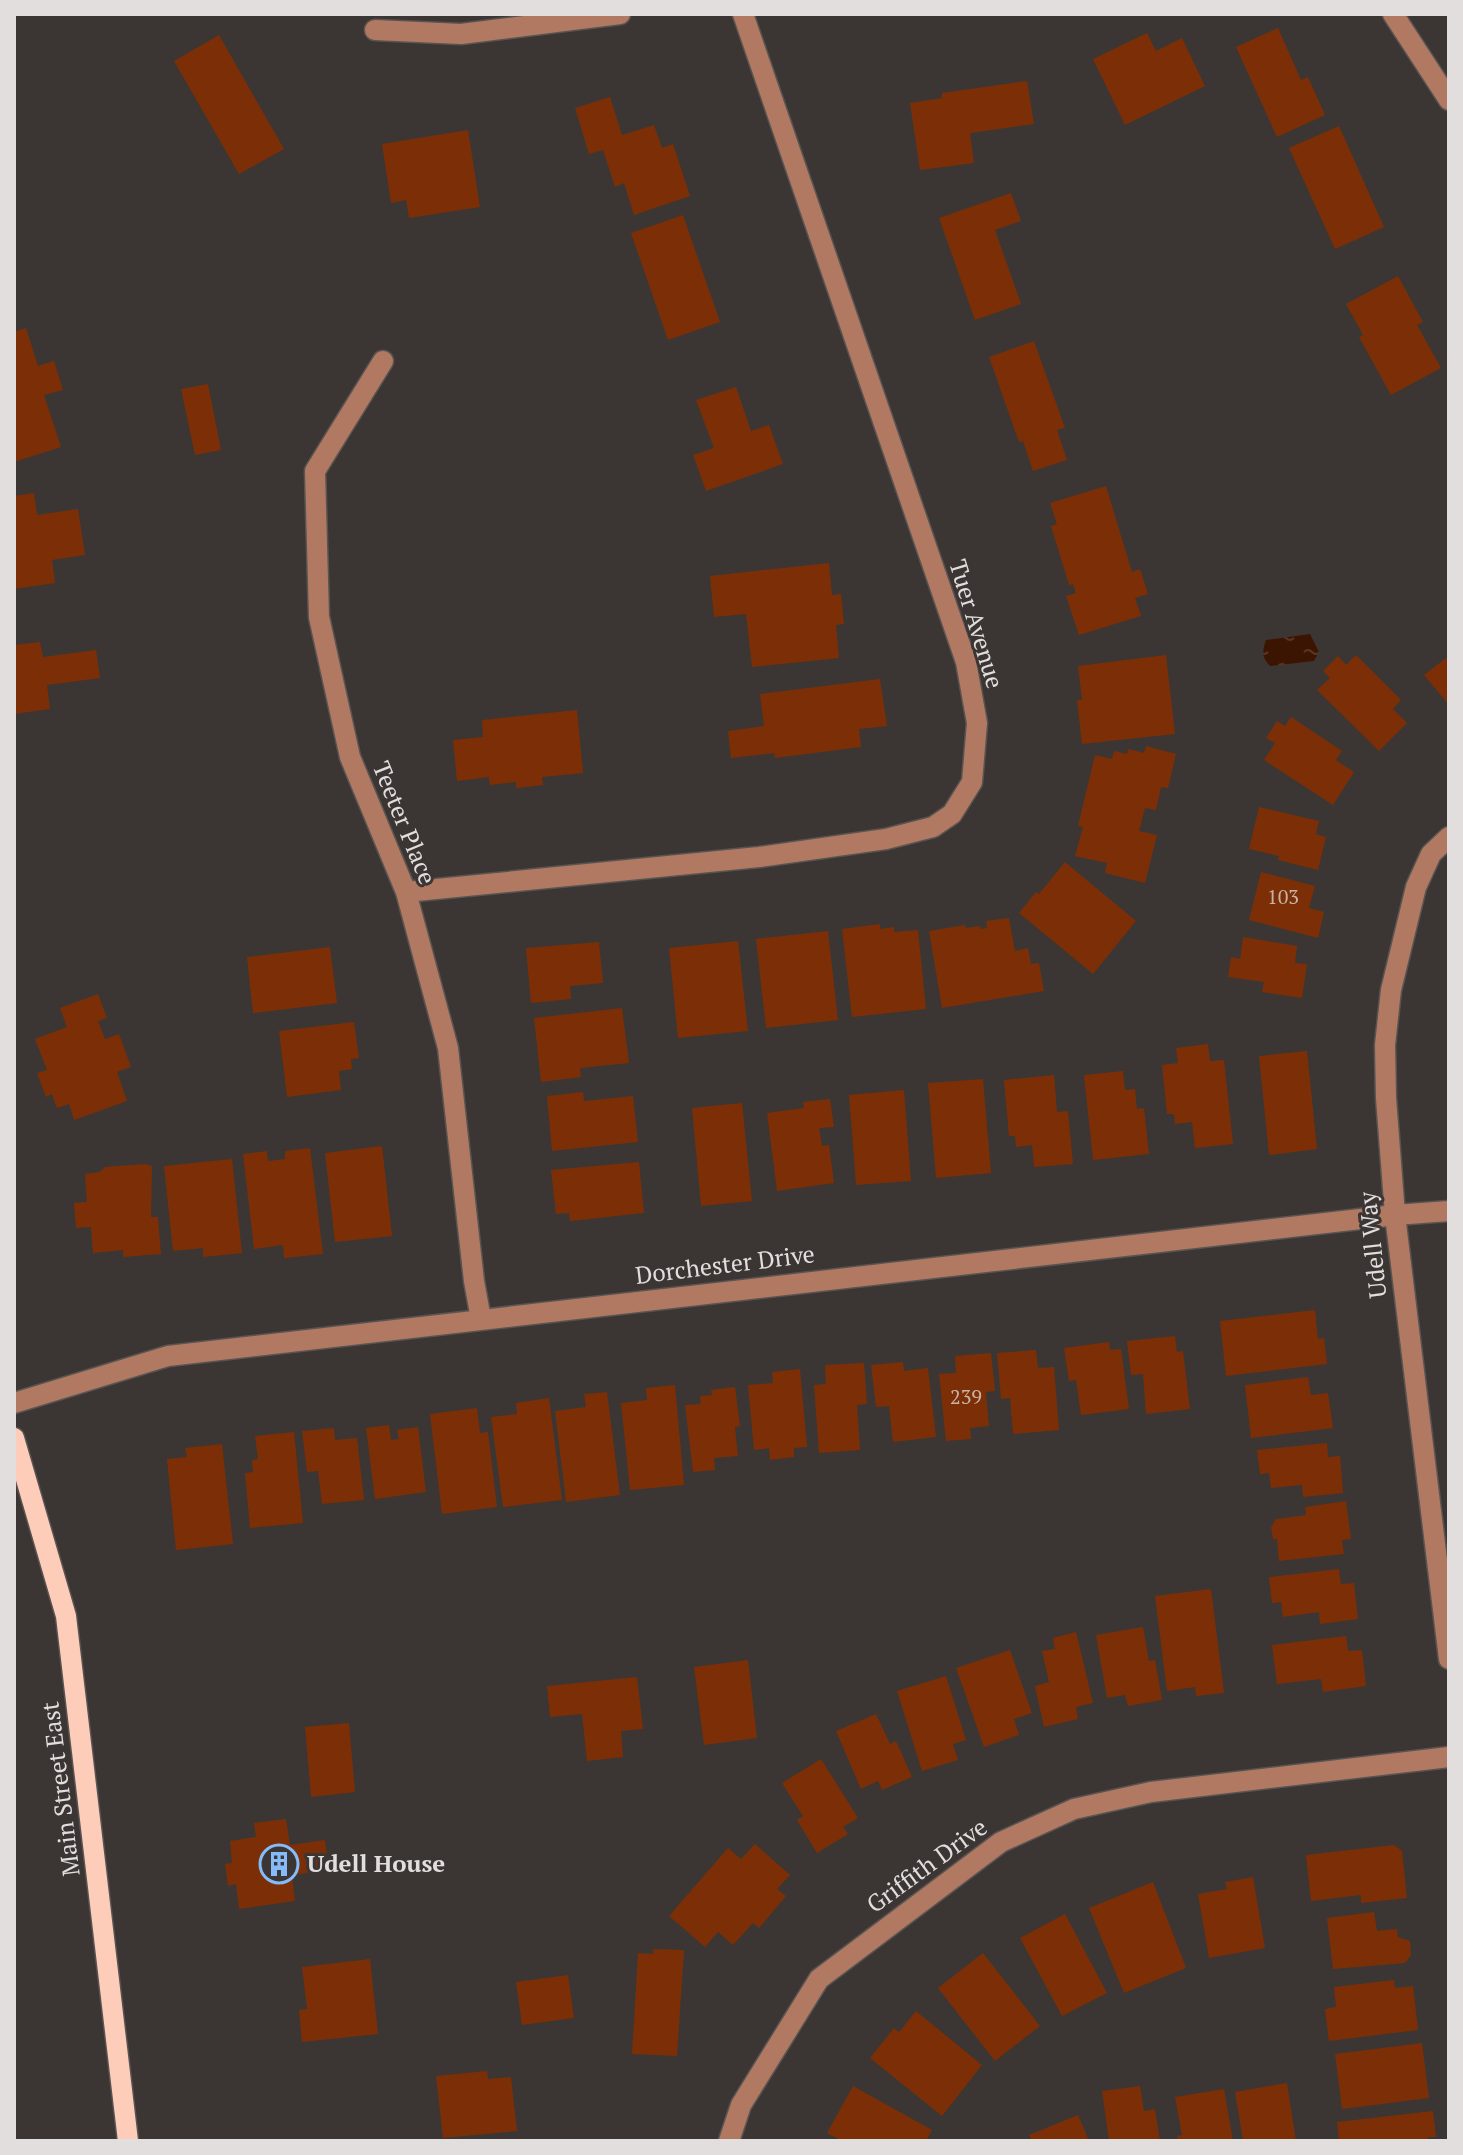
<svg xmlns="http://www.w3.org/2000/svg" width="1463" height="2155" font-family="'PT Serif',serif">
<style>
.water{fill:url(#water-ripples)}
.building{fill:#7c2f06}
.lines{fill:none;stroke-linecap:round;stroke-linejoin:round}
.minor-casing{stroke:#595452;stroke-width:23}
.major-casing{stroke:#595452;stroke-width:23}
.minor{stroke:#b17961;stroke-width:20}
.major{stroke:#fdcdba;stroke-width:20}
.labels{text-anchor:middle;stroke-width:6;stroke-linejoin:round;paint-order:stroke}
.number-label{font-size:20px;fill:#c8b2a7}
.street-label{font-size:24px;fill:#e1dedd;stroke:#3b3633}
.poi-label{font-size:24px;font-weight:bold;fill:#e1dedd;stroke:#3b3633;text-anchor:start}
</style>
<defs>
<pattern id="water-ripples" width="26" height="14" patternUnits="userSpaceOnUse" patternTransform="scale(2)"><rect width="26" height="14" fill="#3c1402"/><path d="M2 4q2-2 4 0t4 0M15 11q2-2 4 0t4 0" fill="none" stroke="#583626"/></pattern>
</defs>
<rect width="100%" height="100%" fill="#3b3633"/>
<path class="water" d="M1310,634L1319,652L1314,661L1270,666C1262,658 1262,651 1266,640Z"/>
<path class="building" d="M1278,28L1301,80L1308,77L1325,115L1277,137L1236,47Z
M1147,33L1156,51L1182,38L1205,86L1125,125L1093,59Z
M219,35L284,149L239,174L174,61Z
M1027,81L1034,124L970,133L974,163L920,170L910,103L942,98V93Z
M610,97L622,135L654,125L662,148L673,144L690,196L634,215L624,183L615,187L603,150L589,154L575,108Z
M1339,126L1384,227L1335,249L1289,148Z
M468,130L480,207L409,218L406,200L391,203L382,144Z
M1011,193L1021,221L995,230L1021,304L975,320L939,218Z
M683,215L720,322L668,340L631,233Z
M1398,276L1423,322L1417,325L1441,368L1391,395L1359,337L1363,335L1346,304Z
M26,328L38,366L54,361L63,390L44,395L61,447L14,462V332Z
M1034,341L1065,428L1057,430L1067,460L1033,471L1023,441L1019,442L989,357Z
M208,384L221,450L195,455L181,389Z
M736,387L751,431L769,425L783,464L706,491L693,455L714,448L696,400Z
M1106,486L1132,572L1140,569L1148,594L1135,598L1141,616L1079,635L1066,596L1076,593L1073,584L1069,585L1051,526L1057,524L1050,503Z
M34,493L37,515L78,509L85,555L52,560L55,583L14,589V496Z
M829,563L832,595L841,594L844,624L836,625L839,658L752,667L746,614L714,617L710,576Z
M40,642L43,657L96,650L100,678L47,685L50,709L14,714V645Z
M1166,655L1175,734L1082,744L1077,700H1082L1078,666Z
M1356,655L1401,700L1393,709L1407,723L1379,751L1317,690L1330,678L1323,671L1338,656L1346,665Z
M1446,658L1449,662V705L1424,675Z
M880,679L887,726L859,729L861,747L775,758L774,753L731,758L728,731L764,726L760,694Z
M577,710L583,773L542,777L543,785L516,788V782L490,785L489,777L457,781L453,740L483,737L482,720Z
M1291,717L1342,751L1336,760L1354,772L1333,805L1264,760L1275,743L1266,738L1277,721L1285,726Z
M1146,746L1176,754L1168,788L1161,787L1156,810L1145,808L1139,831L1157,835L1145,883L1105,873L1107,863L1075,856L1083,827L1078,826L1095,755L1112,759L1114,751L1127,754L1128,749L1144,753Z
M1259,807L1319,821L1316,834L1326,837L1318,870L1278,860L1279,856L1249,849Z
M1065,862L1136,921L1093,974L1019,913L1036,892L1039,894Z
M1261,872L1315,886L1309,908L1324,912L1318,938L1249,920Z
M1009,918L1015,951L1028,948L1031,964L1039,963L1044,991L942,1008L929,931L965,925L966,928L980,926L981,929L987,928L986,921Z
M880,924V929L894,927V932L918,930L926,1009L852,1017L842,929Z
M828,931L838,1020L766,1028L756,939Z
M1243,937L1297,946L1295,963L1307,964L1302,998L1262,992L1264,982L1228,977L1231,957L1240,959Z
M738,941L748,1031L678,1038L669,948Z
M599,942L603,983L570,986L571,999L531,1003L526,948Z
M330,947L337,1003L253,1013L247,957Z
M98,994L107,1018L98,1021L105,1039L119,1034L131,1067L117,1072L127,1101L74,1120L69,1104L57,1108L52,1094L46,1097L37,1073L47,1070L35,1039L67,1027L60,1008Z
M622,1008L629,1063L580,1068L581,1077L541,1082L534,1018Z
M354,1022L359,1058L351,1059L352,1069L339,1071L341,1090L287,1097L279,1031Z
M1208,1044L1210,1061L1224,1060L1233,1144L1195,1148L1192,1122L1175,1124L1174,1114H1167L1162,1065L1178,1063L1176,1048Z
M1307,1051L1317,1149L1269,1155L1259,1056Z
M1123,1071L1125,1090L1135,1089L1137,1109L1144,1108L1149,1154L1093,1160L1084,1075Z
M1054,1075L1057,1112L1068,1111L1073,1164L1034,1167L1032,1145L1016,1147L1015,1136H1009L1004,1080Z
M983,1079L991,1173L936,1178L928,1083Z
M904,1090L911,1181L856,1185L849,1095Z
M583,1092L584,1101L633,1096L638,1142L552,1151L547,1096Z
M830,1099L834,1127L819,1128L822,1146L829,1145L834,1183L777,1191L767,1113L804,1108L803,1102Z
M742,1103L752,1201L701,1206L692,1108Z
M382,1146L392,1236L335,1242L325,1153Z
M310,1148L323,1254L284,1258L283,1245L254,1249L243,1154L267,1151L268,1161L285,1159V1151Z
M232,1159L242,1253L203,1257V1248L173,1251L164,1166Z
M639,1162L644,1213L570,1221L569,1213L556,1214L551,1170Z
M145,1164L152,1166L151,1217H158L161,1254L123,1257V1250L93,1253L91,1227L76,1228L74,1203L87,1202L85,1174L100,1172L105,1167Z
M1315,1310L1318,1339L1324,1338L1327,1364L1226,1376L1220,1321Z
M1175,1336L1177,1352L1183,1351L1190,1409L1146,1414L1143,1374L1131,1375L1127,1341Z
M1109,1342L1110,1350L1121,1349L1129,1409L1081,1415L1076,1380L1069,1381L1064,1348Z
M1036,1350L1038,1368L1054,1367L1059,1430L1013,1434L1010,1398L1001,1399L997,1353Z
M991,1353L995,1391L986,1392L989,1426L970,1428L971,1439L946,1441L939,1374L956,1373L955,1356Z
M903,1362L904,1371L928,1368L936,1437L893,1442L889,1406L876,1407L871,1365Z
M864,1363L867,1404L857,1405L860,1450L819,1453L814,1385L826,1384L825,1365Z
M800,1369L807,1447L794,1448V1457L770,1460L769,1448L754,1450L748,1385L773,1383L772,1372Z
M1308,1377L1311,1395L1328,1393L1333,1428L1251,1438L1245,1385Z
M675,1385L684,1485L630,1490L621,1403L647,1400L646,1388Z
M735,1387L740,1426L735,1427L738,1456L714,1458L715,1470L693,1472L685,1405L701,1404L700,1396L712,1395L711,1390Z
M607,1392L620,1495L566,1502L555,1411L586,1407L584,1394Z
M549,1398L562,1500L503,1507L491,1417L517,1414L516,1403Z
M477,1408L480,1433L488,1432L497,1507L442,1514L430,1414Z
M389,1425L391,1440L399,1439L397,1430L418,1427L426,1492L375,1499L366,1428Z
M334,1428L335,1440L357,1438L364,1500L322,1504L318,1471L307,1472L302,1431Z
M294,1432L303,1523L250,1528L245,1473L253,1472L252,1460L258,1459L255,1436Z
M1327,1443L1328,1457L1340,1456L1343,1493L1303,1497L1302,1485L1271,1488L1269,1473L1260,1474L1257,1450Z
M222,1444L233,1544L176,1550L167,1459L187,1457L185,1448Z
M1346,1501L1351,1539L1342,1540L1344,1554L1279,1561L1277,1539H1273L1271,1527L1276,1519L1306,1515L1305,1507Z
M1339,1569L1341,1584L1354,1583L1358,1619L1320,1624L1319,1612L1283,1617L1281,1602L1272,1603L1269,1577Z
M1211,1589L1224,1693L1196,1696L1195,1687L1167,1691L1155,1596Z
M1143,1627L1149,1661L1155,1660L1162,1700L1128,1706L1125,1695L1107,1698L1096,1635Z
M1076,1632L1093,1703L1076,1707L1078,1719L1044,1727L1035,1686L1049,1682L1042,1651L1055,1649L1053,1638Z
M1346,1636L1348,1651L1362,1650L1366,1686L1323,1692L1321,1679L1277,1684L1272,1645Z
M1010,1650L1032,1713L1014,1719L1019,1735L984,1747L956,1668Z
M748,1660L757,1738L704,1745L694,1667Z
M946,1676L966,1740L953,1744L958,1760L922,1771L897,1691Z
M637,1677L643,1729L621,1731L623,1757L587,1761L582,1714L550,1717L547,1686Z
M876,1714L890,1744L896,1741L912,1777L882,1790L878,1781L861,1789L836,1731Z
M349,1723L355,1792L311,1797L305,1727Z
M821,1759L858,1818L843,1827L848,1834L817,1853L797,1820L803,1816L782,1783Z
M286,1819L290,1845L325,1840L329,1870L292,1875L295,1901L239,1909L236,1884L228,1886L225,1864L232,1863L230,1841L256,1837L254,1823Z
M755,1844L790,1875L777,1889L786,1896L759,1928L753,1923L733,1945L718,1932L705,1947L669,1916L728,1848L741,1859Z
M1394,1845L1402,1851L1407,1898L1361,1903V1895L1311,1901L1306,1855Z
M1253,1877L1265,1948L1209,1958L1198,1894L1227,1889L1225,1882Z
M1153,1882L1186,1968L1124,1993L1089,1908Z
M1374,1912L1377,1931L1397,1929L1398,1937L1410,1941L1411,1955L1405,1963L1333,1969L1327,1918Z
M1065,1914L1107,1993L1062,2016L1020,1938Z
M653,1949L684,1950L677,2056L632,2054L638,1953L653,1954Z
M983,1953L1040,2026L995,2061L938,1988Z
M370,1959L378,2034L302,2042L299,2010L307,2009L302,1967Z
M568,1975L574,2018L522,2025L516,1982Z
M1394,1980L1395,1988L1413,1986L1418,2030L1329,2041L1325,2009L1336,2007L1334,1987Z
M916,2011L982,2065L942,2116L870,2058L894,2028L899,2032Z
M1422,2043L1429,2098L1342,2109L1335,2054Z
M487,2071L488,2079L511,2077L517,2131L443,2138L436,2076Z
M1287,2083L1296,2141H1243L1235,2092Z
M853,2086L932,2130L926,2141H842L827,2133Z
M1140,2086L1144,2111L1155,2109L1160,2141H1109L1102,2091Z
M1224,2089L1233,2141H1178L1177,2136L1182,2135L1175,2097Z
M1433,2111L1436,2137H1428V2141H1339L1337,2122Z
M1078,2115L1089,2141H1032L1029,2135Z"/>
<g class="lines">
<g class="minor-casing">
<path id="minor" d="M1393,14L1449,100
M375,30L461,34L620,14
M383,361L315,471L319,617L350,757L406,892L448,1048L474,1281L481,1319
M1449,837L1431,854L1416,887L1391,990L1385,1045L1386,1098L1395,1215L1449,1659
M406,892L759,857L886,839L933,827L952,814L972,782L977,723L966,662L743,14
M14,1403L168,1356L1395,1215L1449,1211
M729,2141L741,2105L819,1979L1001,1842L1074,1809L1151,1792L1449,1757"/>
</g>
<g class="major-casing">
<path id="major" d="M14,1438L66,1616L128,2141"/>
</g>
<use href="#minor" class="minor"/>
<use href="#major" class="major"/>
</g>
<defs>
<g id="building-ring" transform="scale(2)"><circle r="9.5" fill="#3b3633" stroke="#85bbfb" stroke-width="1.5"/><path d="M-4-6H4V6H1V3H-1V6H-4ZM-2.5-4.3h1.7v1.8h-1.7ZM.8-4.3h1.7v1.8H.8ZM-2.5-1h1.7V.8h-1.7ZM.8-1h1.7V.8H.8Z" fill="#85bbfb"/></g>
</defs>
<g fill-rule="evenodd">
<use href="#building-ring" x="279" y="1864"/>
</g>
<g class="labels">
<g class="number-label">
<text x="1283" y="904">103</text>
<text x="966" y="1404">239</text>
</g>
<g class="street-label">
<text transform="translate(976 624) rotate(73)" y="8">Tuer Avenue</text>
<text transform="translate(404 823) rotate(68)" y="8">Teeter Place</text>
<text transform="translate(1373 1245) rotate(-96)" y="8">Udell Way</text>
<text transform="translate(725 1265) rotate(-7)" y="8">Dorchester Drive</text>
<text transform="translate(61 1789) rotate(-97)" y="8">Main Street East</text>
<text transform="translate(927 1866) rotate(-36)" y="8">Griffith Drive</text>
</g>
<g class="poi-label">
<text x="307" y="1872">Udell House</text>
</g>
</g>
<rect width="1463" height="2155" fill="none" stroke="#e1dedd" stroke-width="32"/>
</svg>
